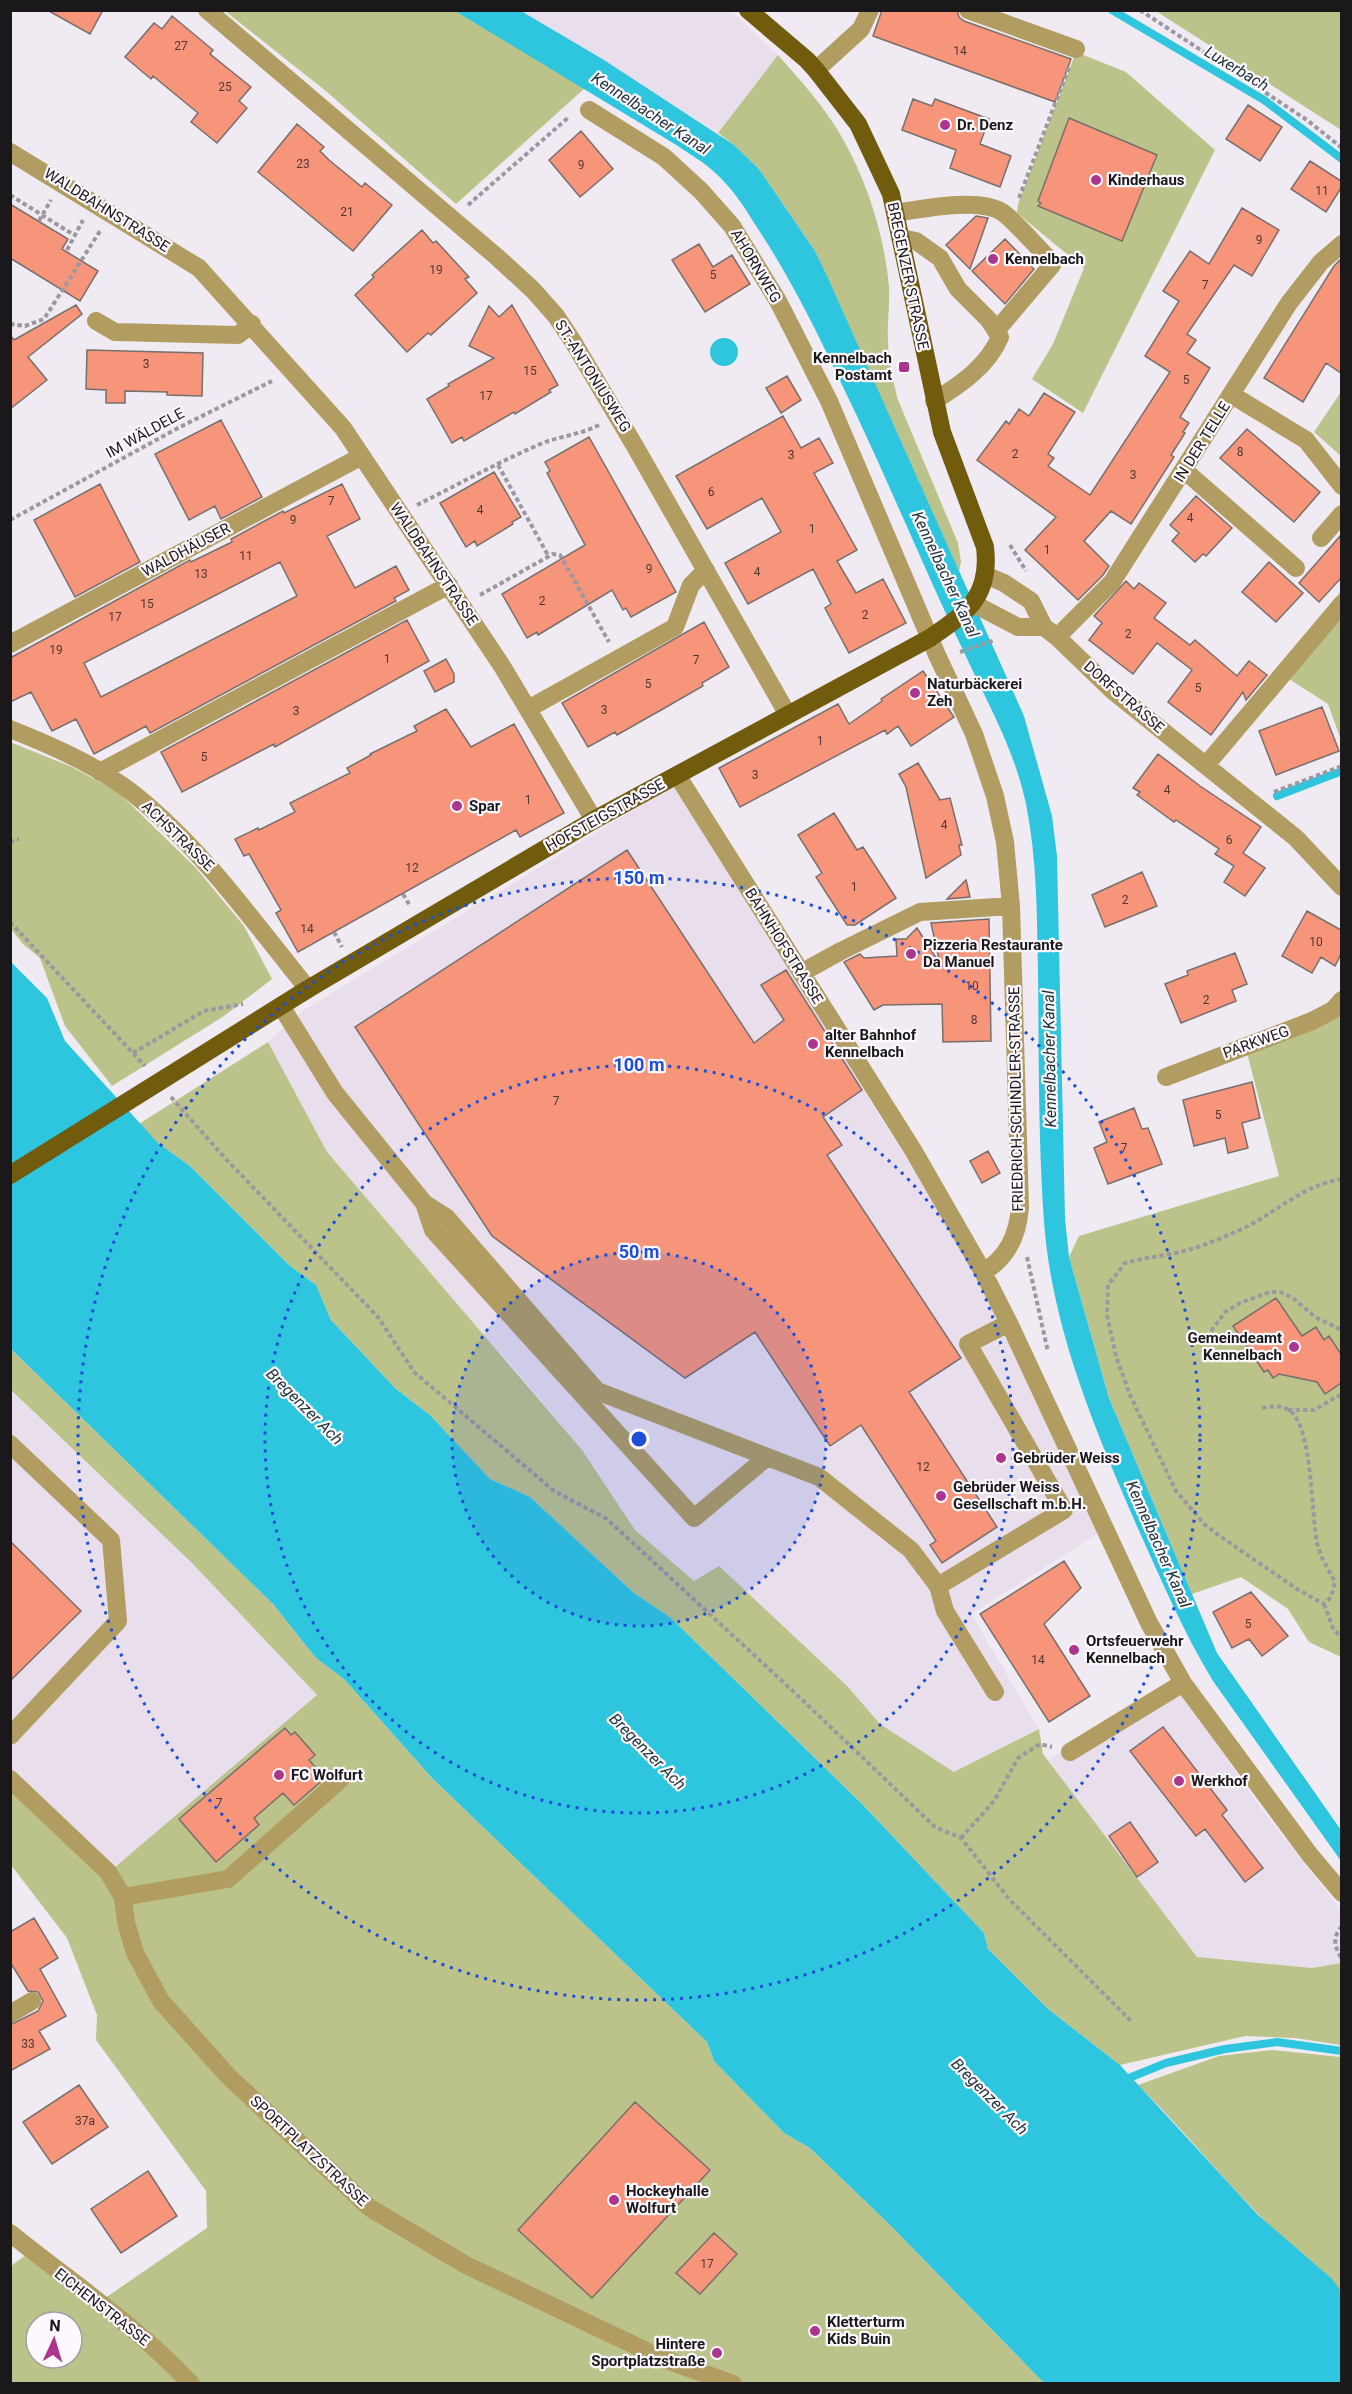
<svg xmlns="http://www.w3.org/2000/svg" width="1352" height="2394" font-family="Roboto,sans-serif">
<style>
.built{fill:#e8deec}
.green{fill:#bcc38a;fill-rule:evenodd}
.water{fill:#2ec6df}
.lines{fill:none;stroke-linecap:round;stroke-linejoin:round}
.stream{stroke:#2ec6df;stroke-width:8}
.building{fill:#f7957b;stroke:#786f6c;stroke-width:1.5;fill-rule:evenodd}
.path{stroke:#9d989f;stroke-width:4;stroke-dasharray:4.5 3;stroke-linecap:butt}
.minor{stroke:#b19d61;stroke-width:18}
.major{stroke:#715b0c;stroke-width:18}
.ring{fill:none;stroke:#1d4ed8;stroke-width:3;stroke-dasharray:3 6}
.poi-dot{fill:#ac368d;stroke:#fdf8fe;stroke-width:2}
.labels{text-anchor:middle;stroke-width:4.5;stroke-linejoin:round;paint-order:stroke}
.number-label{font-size:12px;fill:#513733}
.poi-label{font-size:15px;font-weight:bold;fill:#1a181b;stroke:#fdf8fe;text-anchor:start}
.street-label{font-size:15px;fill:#1a181b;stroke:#fdf8fe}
.water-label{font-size:16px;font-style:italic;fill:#1b3237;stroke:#fdf8fe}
.centre{fill:#1d4ed8;stroke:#fdf8fe;stroke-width:3}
.ring-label{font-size:18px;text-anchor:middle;font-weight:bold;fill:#1d4ed8;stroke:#fdf8fe;stroke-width:4.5;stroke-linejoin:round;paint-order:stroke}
</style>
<rect width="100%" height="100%" fill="#f0eaf2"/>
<path class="built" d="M521,11H731L778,55L718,133Z
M675,785L786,958L877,1112L949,1225L992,1301L1100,1532L971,1614L1039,1729L955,1772L880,1724L848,1687L694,1581L635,1530L582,1450L510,1363L447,1296L327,1152L268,1042L304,1010Z
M10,1390L192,1563L317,1695L212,1789L107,1874L11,1782Z
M1175,1684L1262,1810L1341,1910V1927L1337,1932L1341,1939V1963L1312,1968L1197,1958L1048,1760Z"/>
<path class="green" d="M225,11H455L585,88L456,204L327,92Z
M1156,11H1341V130Z
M1076,52L1126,72L1215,150L1083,413L1032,379L1053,344L1084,268L1017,213L1018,204Z
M778,55C800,80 823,105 840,134C867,180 884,234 889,286C890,304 887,323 888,341C888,361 893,381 898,400L958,543L961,562L959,571L815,251L759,169L734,145L718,133Z
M1341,392V456L1314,432Z
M1341,591V740L1328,704L1275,670Z
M10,742L72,767L118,792L196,868L244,926L272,979L224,1016L112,1086L65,1026L40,958L23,944L11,929Z
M1340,1015L1342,1021L1341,1657L1309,1642L1288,1609L1241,1577L1192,1594L1109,1398L1069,1257L1079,1236L1279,1176L1247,1053Z
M268,1042L327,1152L582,1450L635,1530L694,1581L719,1566L848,1687L880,1724L954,1772L1039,1729L1043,1754L1197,1957L1312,1968L1341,1963V2045L1295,2038L1245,2036L1120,2065L1048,2009L988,1949L984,1933L862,1804L671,1618L634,1593L530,1497L490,1479L431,1416L395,1388L331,1320L316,1285L289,1265L190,1166L158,1143L139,1124Z
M11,1349L273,1604L316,1658L344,1679L432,1778L707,2042L714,2061L784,2133L810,2148L891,2226L1044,2383H11V2266L26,2255L92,2307L207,2228L206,2191L96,2040L97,2015L67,1938L11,1865L10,1782L107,1874L317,1695L192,1563L11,1390ZM36,2322H72V2358H36Z
M1272,2050L1341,2057V2291C1317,2261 1283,2241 1257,2213C1216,2171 1180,2126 1138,2085L1219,2056Z"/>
<path class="water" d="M455,11H521L604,60L734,145L759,169L815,251L827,276L1024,716L1052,816L1057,856L1065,1219L1069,1257L1109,1398L1217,1653L1341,1830V1861L1213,1681C1183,1632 1160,1577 1136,1524C1094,1427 1052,1328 1044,1222C1038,1138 1039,1054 1038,971C1037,915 1037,859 1026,804C1015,753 992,711 970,665C930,582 895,497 856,414C826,351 797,288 758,229C745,208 732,187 712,170C702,161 689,154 678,146Z
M710 352a14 14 0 1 1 28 0a14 14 0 1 1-28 0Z
M10,961L47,998L65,1041L158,1143L190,1166L289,1265L316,1285L331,1320L395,1388L431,1416L490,1479L530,1497L634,1593L671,1618L862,1804L984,1933L988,1949L1048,2009L1120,2065L1258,2215L1331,2278L1341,2291V2383H1044L891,2226L810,2148L784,2133L714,2061L707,2042L432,1778L344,1679L316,1658L273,1604L11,1349Z"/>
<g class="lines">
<path class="stream" d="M1112,10L1264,100L1342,159
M1277,796L1342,771
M1124,2080L1166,2063L1225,2049L1277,2042L1342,2051"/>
</g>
<path class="building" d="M47,10H103L90,34Z
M882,10H957L959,17L964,21L1071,59L1055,102L873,36Z
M172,16L213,50L210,54L251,87L239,101L247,108L217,143L191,122L198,113L153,76L151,79L125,57L154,23L162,29Z
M913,99L932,106L935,99L989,119L980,144L1011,156L1000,187L950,168L956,150L902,130Z
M1248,105L1282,127L1260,161L1226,139Z
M1069,118L1157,155L1122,241L1038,206L1041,203L1038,201Z
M297,124L324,147L320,151L329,160L362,187L365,183L392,205L353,251L258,172Z
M581,131L613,169L580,197L549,160Z
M1310,161L1341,181V188L1326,212L1291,189Z
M10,204L68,239L62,249L98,271L80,301L10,258Z
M1242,208L1279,230L1252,276L1234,265L1187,334L1196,340L1187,353L1210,368L1180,417L1189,423L1183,432L1185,433L1171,455L1174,457L1131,524L1111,511L1084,541L1109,566L1103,575L1078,600L1025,550L1056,517L977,460L1006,421L1009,424L1019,409L1029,416L1044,393L1075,412L1048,454L1054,458L1048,466L1090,495L1170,372L1145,356L1179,301L1163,291L1190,251L1209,264Z
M976,216L988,218L970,269L946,245Z
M422,230L433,243L436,241L469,277L465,279L477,293L431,335L428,333L407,352L355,295L374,277L372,275Z
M1005,239L1034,269L1005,304L972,271Z
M699,244L713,267L732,255L750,284L705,312L672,260Z
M1341,259V373L1326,363L1303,402L1264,378L1334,266Z
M76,305L82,314L28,357L47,380L10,409V335L14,340Z
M512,305L558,385L549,390L551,392L515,414L514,412L464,441L462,437L452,443L427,399L449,386L448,384L494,358L469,346L489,306L499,317Z
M87,350L203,353L202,396L167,395V392L125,391V403H106V390L86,389Z
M787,376L801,400L781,413L766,388Z
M783,416L801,448L819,438L833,463L814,473L857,550L837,561L856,593L883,579L906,623L849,653L825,608L831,604L813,569L748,604L725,563L781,532L762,498L707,529L676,476Z
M221,420L262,497L221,519L215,506L189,520L155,454Z
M1247,429L1320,492L1294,522L1220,458Z
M589,437L676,592L631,617L626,608L623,610L612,590L538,635L537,632L527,638L502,594L585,545L547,473L550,471L545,462Z
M494,472L521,517L512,522L513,524L477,546L475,541L466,547L440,503Z
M100,484L140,562L75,597L34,520Z
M342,484L360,519L327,536L355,588L396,566L409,590L394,598L396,601L150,733L146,726L94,754L76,719L52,731L31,692L10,702V658L190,560L191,562L232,542L231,539L283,511L284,513ZM280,562L297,596L101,697L84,663Z
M1196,496L1232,528L1206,556L1203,554L1195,562L1172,541L1179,533L1170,525Z
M1341,535V578L1319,602L1299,583Z
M1269,562L1303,593L1276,622L1242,592Z
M1126,581L1134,589L1139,583L1166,603L1154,618L1190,645L1195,640L1237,676L1249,661L1267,675L1246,700L1243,692L1211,735L1168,702L1192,670L1157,643L1133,674L1089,640L1102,623L1094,616Z
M407,620L429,661L275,747L274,744L182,792L161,752Z
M704,622L729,667L702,683L703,686L661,710L617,735L615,732L588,747L562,703Z
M446,659L454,674V682L435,692L424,671Z
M923,671L954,717L911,746L898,726L887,734L885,730L740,807L719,768L838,704L849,724L882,701L881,699Z
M1322,707L1339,751L1276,775L1259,731Z
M446,709L471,747L514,724L564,813L520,837L516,830L298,952L276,913L281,910L249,854L244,856L235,839L258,828L259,830L295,812L290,803L350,773L347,768L371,755L370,754L417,731L414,726Z
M1158,754L1200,786L1261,827L1243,853L1265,868L1245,896L1224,882L1234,866L1215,854L1219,849L1176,820L1174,822L1137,795L1140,792L1133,788Z
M918,763L940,800L950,798L962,845H959L961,855L926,878L906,787L899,774Z
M834,813L857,850L863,847L896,898L855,925H847L816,877L822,873L798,835Z
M627,850L754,1043L784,1020L761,985L786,970L862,1090L823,1117L842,1145L827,1155L961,1358L909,1392L997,1527L942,1563L930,1545L936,1541L861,1425L830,1446L755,1332L685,1378L492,1236L355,1027Z
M1142,872L1157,906L1105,927L1092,895Z
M966,880L970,897L947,899Z
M1307,911L1341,930V954L1335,966L1321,957L1312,973L1282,956Z
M989,919L991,1041L943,1042L942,1004L883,1005L874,1010L844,962L860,954L864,958L897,956L896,939H906L917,928L940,964L931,923Z
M1235,953L1247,984L1232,990L1236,1001L1181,1023L1165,984L1188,975L1187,971Z
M1252,1082L1260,1118L1242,1123L1248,1148L1228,1153L1225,1138L1194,1146L1183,1100Z
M1134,1108L1142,1129L1148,1128L1162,1164L1108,1184L1094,1148L1107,1142L1099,1122Z
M988,1151L1000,1173L982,1183L970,1161Z
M1276,1298L1302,1336L1316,1327L1324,1340L1329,1336L1341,1354V1383L1325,1394L1317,1382L1279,1374L1273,1378L1268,1370L1264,1372L1233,1326Z
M10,1541L81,1611L10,1681Z
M1064,1561L1081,1588L1044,1624L1090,1696L1049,1722L980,1614Z
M1251,1592L1288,1636L1262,1656L1249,1639L1232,1648L1213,1612Z
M1163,1727L1227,1810L1222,1815L1263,1868L1245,1882L1205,1829L1196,1836L1130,1751Z
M285,1728L291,1735L295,1732L315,1755L309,1760L325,1778L294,1805L283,1793L254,1818L259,1825L216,1862L179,1819Z
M1130,1822L1158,1862L1137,1877L1109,1836Z
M34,1918L58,1958L40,1969L66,2016L39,2031L50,2049L10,2071V2025L38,2011L43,2001L38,1992L28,1991L10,1962V1932Z
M79,2085L108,2127L52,2164L23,2122Z
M635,2102L710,2170L592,2298L518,2230Z
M148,2171L177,2216L121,2253L91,2209Z
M714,2233L737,2254L700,2294L676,2273Z"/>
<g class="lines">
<path class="path" d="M1140,10L1307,120L1342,148
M10,195L74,235
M1019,198L1069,67
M468,205L569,117
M39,221L51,200
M67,250L83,220
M10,324L25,326L44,319L100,231
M498,465L549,557
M417,505C457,485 497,463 538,445C558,436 580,435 599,425
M10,520L180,427L272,381
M1010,545L1026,571
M480,595L553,554L560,555L609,642
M960,652L995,640
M1274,792L1342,766
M10,842L19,839
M403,894L410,906
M10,922L145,1066
M334,932L342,947
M133,1053L204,1011L243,1004
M171,1097L223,1156L378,1317L414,1372L554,1491L607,1519L795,1693L935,1827L961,1838L1009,1899L1132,2022
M1027,1257L1048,1352
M1211,1331L1225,1312L1240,1303L1270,1292H1280L1293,1298L1315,1317L1342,1330
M1262,1408C1271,1406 1280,1405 1289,1410C1313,1426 1311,1514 1317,1543L1322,1558L1335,1582L1331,1597L1324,1604L1297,1589L1224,1539L1204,1524L1176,1491L1130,1395L1116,1356L1107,1315L1108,1285L1125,1263C1140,1259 1154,1257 1170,1254C1194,1250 1217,1240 1240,1230C1275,1214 1302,1185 1342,1179
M1288,1410H1314L1342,1394
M1324,1604L1333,1628L1342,1639
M961,1838L994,1801L1018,1758L1040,1744L1052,1747
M1342,1926C1332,1938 1334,1946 1342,1959"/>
<path class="minor" d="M207,10L497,257L533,290L556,316L572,340L636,448L788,715
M968,10L1076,49
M816,70L861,29L870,10
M589,110L664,157L701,191L732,226L778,301L829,401L937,655L974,734L995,796L1005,842L1011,906L1020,1207C1018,1234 1008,1258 983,1272
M10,152L199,268L343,428L502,666L594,820
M895,213C921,209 979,197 1002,212C1015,221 1037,247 1049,259L1052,265L996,331
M901,238L916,241L940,258L958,289L989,320L1000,337C988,366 960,385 934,401
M96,321L115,332L238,335L252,324
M1232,395L1306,440L1342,486
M1184,470L1296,568
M1321,538L1342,514
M985,575L1004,583L1031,601L1044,627L1057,637L1113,691L1296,838L1342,887
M974,604L1018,627H1044
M1057,637L1112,582L1289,303L1321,262L1342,244
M10,644L362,456
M528,709L675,627L691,585L706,570
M10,729C58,748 107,770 146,804C209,858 256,925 308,989
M1206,765L1342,604
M100,772L449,585
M677,775L913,1150L983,1272L1009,1323L1149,1623L1183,1683L1310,1855L1342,1893
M801,973L841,951L920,912L1011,906
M281,1006L335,1093L424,1203L446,1217L597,1391L819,1477L911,1550L938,1586L945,1611L995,1692
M1166,1077L1312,1021L1333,1010L1342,1000
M424,1203L433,1230L694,1518L766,1458
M10,1444L111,1540L118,1621L10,1736
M938,1586L1064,1510L968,1344L1009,1323
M1070,1752L1183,1683
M10,1779L108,1872L123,1897L126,1922L135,1953L161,2001L229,2077L370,2208L466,2265L661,2358L733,2384
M123,1897L228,1879L341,1779
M10,2014L32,2001
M10,2233C71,2282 138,2327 191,2384"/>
<path class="major" d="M10,1175L308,989L594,820L930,638C966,613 991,597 985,547L942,432L891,194L858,124L816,70L807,60L748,10"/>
</g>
<circle cx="639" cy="1439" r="187" fill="#1d4ed8" fill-opacity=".12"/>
<g class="ring">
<circle cx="639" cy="1439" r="187"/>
<circle cx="639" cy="1439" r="374"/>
<circle cx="639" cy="1439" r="561"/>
</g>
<g class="poi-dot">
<circle cx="945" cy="125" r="6"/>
<circle cx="1096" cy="180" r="6"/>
<circle cx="993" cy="259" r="6"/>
<rect x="898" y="361" width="12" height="12" rx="3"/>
<circle cx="915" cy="693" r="6"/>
<circle cx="457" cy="806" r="6"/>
<circle cx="911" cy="954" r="6"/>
<circle cx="813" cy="1044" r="6"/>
<circle cx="1294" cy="1347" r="6"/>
<circle cx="1001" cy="1458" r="6"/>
<circle cx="941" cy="1496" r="6"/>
<circle cx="1074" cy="1650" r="6"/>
<circle cx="279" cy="1775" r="6"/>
<circle cx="1179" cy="1781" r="6"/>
<circle cx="614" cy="2200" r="6"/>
<circle cx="815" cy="2331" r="6"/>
<circle cx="717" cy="2353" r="6"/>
</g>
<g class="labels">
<g class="number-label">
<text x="181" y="50">27</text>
<text x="960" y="55">14</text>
<text x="225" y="91">25</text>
<text x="303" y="168">23</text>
<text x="581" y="169">9</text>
<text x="1322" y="195">11</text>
<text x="347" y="216">21</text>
<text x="1259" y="244">9</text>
<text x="436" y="274">19</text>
<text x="713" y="279">5</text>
<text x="1205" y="289">7</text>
<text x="146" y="368">3</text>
<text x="530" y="375">15</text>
<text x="1186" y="384">5</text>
<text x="486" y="400">17</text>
<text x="1240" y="456">8</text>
<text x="1015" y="458">2</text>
<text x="791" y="459">3</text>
<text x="1133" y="479">3</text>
<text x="711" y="496">6</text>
<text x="331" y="505">7</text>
<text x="480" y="514">4</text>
<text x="1190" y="522">4</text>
<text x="293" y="524">9</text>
<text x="812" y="533">1</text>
<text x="1047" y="554">1</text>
<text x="246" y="560">11</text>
<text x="649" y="573">9</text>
<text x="757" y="576">4</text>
<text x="201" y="578">13</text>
<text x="542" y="605">2</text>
<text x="147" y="608">15</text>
<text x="865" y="619">2</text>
<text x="115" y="621">17</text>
<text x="1128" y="638">2</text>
<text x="56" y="654">19</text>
<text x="387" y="663">1</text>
<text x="696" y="664">7</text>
<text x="648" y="688">5</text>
<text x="1198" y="692">5</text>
<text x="604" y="714">3</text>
<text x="296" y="715">3</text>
<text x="820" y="745">1</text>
<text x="204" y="761">5</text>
<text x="755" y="779">3</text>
<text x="1167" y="794">4</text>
<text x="528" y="804">1</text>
<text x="944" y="829">4</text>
<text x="1229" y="844">6</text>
<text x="412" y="872">12</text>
<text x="854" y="891">1</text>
<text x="1125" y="904">2</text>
<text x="307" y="933">14</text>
<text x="1316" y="946">10</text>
<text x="972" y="990">10</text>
<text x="1206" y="1004">2</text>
<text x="974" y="1024">8</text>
<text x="556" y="1105">7</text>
<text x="1218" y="1119">5</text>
<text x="1124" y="1152">7</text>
<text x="923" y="1471">12</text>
<text x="1248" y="1628">5</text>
<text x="1038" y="1664">14</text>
<text x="219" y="1807">7</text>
<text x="28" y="2048">33</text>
<text x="85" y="2125">37a</text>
<text x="707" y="2268">17</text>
</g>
<g class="poi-label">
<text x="957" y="130">Dr. Denz</text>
<text x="1108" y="185">Kinderhaus</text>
<text x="1005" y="264">Kennelbach</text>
<text x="892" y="363" text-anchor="end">Kennelbach<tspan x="892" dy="17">Postamt</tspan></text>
<text x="927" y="689">Naturbäckerei<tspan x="927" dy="17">Zeh</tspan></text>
<text x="469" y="811">Spar</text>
<text x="923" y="950">Pizzeria Restaurante<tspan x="923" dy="17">Da Manuel</tspan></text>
<text x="825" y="1040">alter Bahnhof<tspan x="825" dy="17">Kennelbach</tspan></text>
<text x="1282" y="1343" text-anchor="end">Gemeindeamt<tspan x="1282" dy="17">Kennelbach</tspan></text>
<text x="1013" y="1463">Gebrüder Weiss</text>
<text x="953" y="1492">Gebrüder Weiss<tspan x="953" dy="17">Gesellschaft m.b.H.</tspan></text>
<text x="1086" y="1646">Ortsfeuerwehr<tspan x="1086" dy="17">Kennelbach</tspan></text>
<text x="291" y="1780">FC Wolfurt</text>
<text x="1191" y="1786">Werkhof</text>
<text x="626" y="2196">Hockeyhalle<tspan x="626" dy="17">Wolfurt</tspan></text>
<text x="827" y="2327">Kletterturm<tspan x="827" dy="17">Kids Buin</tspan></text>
<text x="705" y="2349" text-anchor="end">Hintere<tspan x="705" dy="17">Sportplatzstraße</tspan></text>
</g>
<g class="street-label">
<text transform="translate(107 210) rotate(32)" y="5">WALDBAHNSTRASSE</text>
<text transform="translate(756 266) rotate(59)" y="5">AHORNWEG</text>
<text transform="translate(908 276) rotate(78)" y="5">BREGENZER STRASSE</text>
<text transform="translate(593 376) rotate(58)" y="5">ST.-ANTONIUSWEG</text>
<text transform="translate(145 433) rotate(-29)" y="5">IM WÄLDELE</text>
<text transform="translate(1202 442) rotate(-58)" y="5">IN DER TELLE</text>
<text transform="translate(186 550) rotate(-28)" y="5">WALDHÄUSER</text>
<text transform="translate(434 564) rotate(56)" y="5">WALDBAHNSTRASSE</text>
<text transform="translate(1124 697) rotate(41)" y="5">DORFSTRASSE</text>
<text transform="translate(605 815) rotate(-29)" y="5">HOFSTEIGSTRASSE</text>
<text transform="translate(178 836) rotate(44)" y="5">ACHSTRASSE</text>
<text transform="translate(784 946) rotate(58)" y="5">BAHNHOFSTRASSE</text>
<text transform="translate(1256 1042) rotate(-20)" y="5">PARKWEG</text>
<text transform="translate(1016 1099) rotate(-91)" y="5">FRIEDRICH-SCHINDLER-STRASSE</text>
<text transform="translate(309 2151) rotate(43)" y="5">SPORTPLATZSTRASSE</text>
<text transform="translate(102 2307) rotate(38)" y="5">EICHENSTRASSE</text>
</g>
<g class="water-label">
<text transform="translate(1237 68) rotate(31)" y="6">Luxerbach</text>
<text transform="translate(651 113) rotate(33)" y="6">Kennelbacher Kanal</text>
<text transform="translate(946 574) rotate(65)" y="6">Kennelbacher Kanal</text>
<text transform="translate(1049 1059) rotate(-91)" y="6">Kennelbacher Kanal</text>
<text transform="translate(305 1406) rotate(45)" y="6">Bregenzer Ach</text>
<text transform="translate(1159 1544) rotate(66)" y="6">Kennelbacher Kanal</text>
<text transform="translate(648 1751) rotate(45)" y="6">Bregenzer Ach</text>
<text transform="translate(990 2096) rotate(45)" y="6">Bregenzer Ach</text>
</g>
</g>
<circle cx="639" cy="1439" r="9" class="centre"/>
<g class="ring-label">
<text x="639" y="884">150 m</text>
<text x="639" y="1071">100 m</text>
<text x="639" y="1258">50 m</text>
</g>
<rect width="1352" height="2394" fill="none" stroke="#1a181b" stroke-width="24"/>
<g transform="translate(54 2340) rotate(4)"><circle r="28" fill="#fdf8fe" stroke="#a29ea3" stroke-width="1.5"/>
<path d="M0-4.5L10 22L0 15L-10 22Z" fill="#ac368d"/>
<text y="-9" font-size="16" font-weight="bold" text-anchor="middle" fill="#1a181b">N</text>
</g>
</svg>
